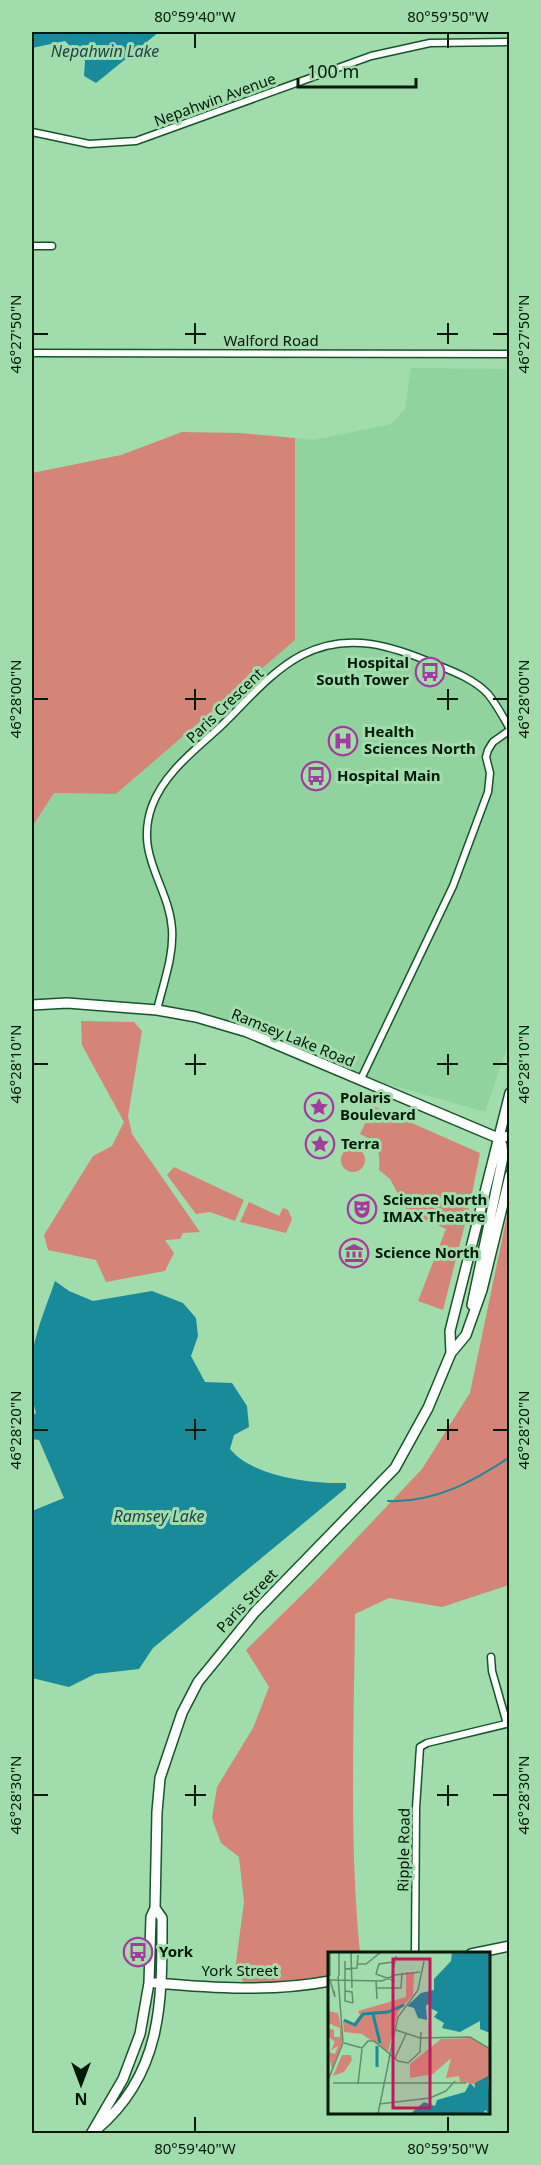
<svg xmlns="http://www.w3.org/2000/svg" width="541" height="2165" font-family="'Noto Sans',sans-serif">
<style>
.built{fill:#91d39f}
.green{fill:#d58577}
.water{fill:#198a9a}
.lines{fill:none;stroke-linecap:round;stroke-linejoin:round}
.stream{stroke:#198a9a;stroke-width:2}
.street-casing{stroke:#19532b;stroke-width:9}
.secondary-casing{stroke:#19532b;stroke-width:12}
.street{stroke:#fff;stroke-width:6}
.secondary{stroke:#fff;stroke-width:9}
.ticks{fill:none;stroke:#031908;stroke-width:2}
.labels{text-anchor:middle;stroke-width:6;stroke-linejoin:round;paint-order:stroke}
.street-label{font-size:15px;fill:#031908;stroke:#a1dcad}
.poi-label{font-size:15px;font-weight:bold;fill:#031908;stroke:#a1dcad;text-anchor:start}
.water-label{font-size:16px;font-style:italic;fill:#234247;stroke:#a1dcad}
.inset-river{fill:none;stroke:#198a9a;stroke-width:3}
.inset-road{fill:none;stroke:#628e6b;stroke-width:1.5}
.view{fill:#c2185b;fill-opacity:0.15;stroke:#c2185b;stroke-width:3}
.inset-edge{fill:none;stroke:#031908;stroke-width:3}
.neatline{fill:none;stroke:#031908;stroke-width:2}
.ticks-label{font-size:15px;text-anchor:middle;fill:#031908}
</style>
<rect width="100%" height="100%" fill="#a1dcad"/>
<path class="built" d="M411,368L509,369L510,1039L485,1112L369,1079L196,1017L32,1002V827L54,793L116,794L295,640V438L314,440L391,424L405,409Z"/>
<path class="green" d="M182,432L240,433L295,438V640L116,794L54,793L32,827V473L121,455Z
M81,1021L134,1022L142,1031L128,1116L132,1134L200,1232L183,1233L180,1239L165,1240L174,1253L165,1271L106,1282L96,1260L48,1250L44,1235L93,1156L112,1146L124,1122L82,1045Z
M373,1106L480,1153L470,1204L443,1310L418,1301L446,1229L422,1218L416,1219L410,1216L390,1179L379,1170C381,1151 377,1142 360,1134Z
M341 1160a12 12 0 1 1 24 0a12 12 0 1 1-24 0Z
M174,1167L244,1200L235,1221L210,1212L196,1214L167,1175Z
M249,1202L279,1216L283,1208L288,1210L292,1219L286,1233L240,1222Z
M509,1206V1585L442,1607L389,1598L355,1614C354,1727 349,1841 360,1953L330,1954L329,1978L247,1987L235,1970L244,1902L239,1857L221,1843L212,1818L217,1787L253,1728L269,1687L246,1650L319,1578L422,1469L470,1393Z"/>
<path class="water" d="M32,32H159L96,83L84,76L85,61L65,41L32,48Z
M55,1281L69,1291L93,1301L152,1291L183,1303L196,1318L198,1336L191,1356L205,1382L232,1383L247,1406L249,1427L234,1435L230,1449C253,1477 312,1484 346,1483V1488L153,1648L139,1669L95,1674L69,1687L32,1678V1511L64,1498L39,1440L32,1439V1416L36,1413C21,1364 39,1327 55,1281Z"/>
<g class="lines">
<path class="stream" d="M388,1501C434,1503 472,1482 510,1457"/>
<g class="street-casing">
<path id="street" d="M32,132L89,144L136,141L371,56L430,43L510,42
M32,246H52
M32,353L510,354
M157,1010C163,984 174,956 172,929C169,885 134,856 152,806C164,773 195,750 220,727C245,703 271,671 302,655C348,631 393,646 437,665C455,672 475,680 488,694C497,705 503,717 510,729
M360,1081L453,886L488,792L490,773L486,757L488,750L493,742L510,730
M491,1657L492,1671L507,1724
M415,1954L416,1808L420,1747L427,1743L510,1723"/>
</g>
<g class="secondary-casing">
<path id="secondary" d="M32,1005L67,1003L157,1010L196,1017L247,1032L498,1138L510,1136
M472,1305L503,1157L502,1145L498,1138
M451,1353L450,1331L510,1093
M471,1954L510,1946
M155,1983C213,1988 272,1992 330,1981
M96,2130C164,2073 162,1999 162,1918L155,1908
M91,2134L123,2079L140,2034L149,1983L151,1917L155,1908L157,1812L160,1778L182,1713L198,1682L255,1612L395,1468L428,1408L451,1353L466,1335L482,1290L510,1175"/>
</g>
<use href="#street" class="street"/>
<use href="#secondary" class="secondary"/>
</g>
<path class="ticks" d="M195,33V48M448,33V48M195,323V344M448,323V344M33,334H48M185,334H206M437,334H458M493,334H508M195,689V710M448,689V710M33,699H48M185,699H206M437,699H458M493,699H508M195,1054V1075M448,1054V1075M33,1064H48M185,1064H206M437,1064H458M493,1064H508M195,1419V1440M448,1419V1440M33,1430H48M185,1430H206M437,1430H458M493,1430H508M195,1785V1806M448,1785V1806M33,1795H48M185,1795H206M437,1795H458M493,1795H508M195,2117V2132M448,2117V2132"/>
<defs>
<g id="bus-ring" transform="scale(1.5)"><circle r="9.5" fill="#a1dcad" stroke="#a43b9d" stroke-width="1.5"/><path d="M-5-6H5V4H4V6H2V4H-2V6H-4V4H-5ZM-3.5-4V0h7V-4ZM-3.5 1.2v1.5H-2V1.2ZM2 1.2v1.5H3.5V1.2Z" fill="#a43b9d"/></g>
<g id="hospital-ring" transform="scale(1.5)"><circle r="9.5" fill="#a1dcad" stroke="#a43b9d" stroke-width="1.5"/><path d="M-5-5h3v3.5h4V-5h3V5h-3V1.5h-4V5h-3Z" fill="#a43b9d"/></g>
<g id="sight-ring" transform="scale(1.5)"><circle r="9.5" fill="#a1dcad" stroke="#a43b9d" stroke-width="1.5"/><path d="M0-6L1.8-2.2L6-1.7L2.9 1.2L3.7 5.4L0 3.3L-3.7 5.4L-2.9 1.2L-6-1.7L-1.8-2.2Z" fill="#a43b9d"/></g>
<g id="theatre-ring" transform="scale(1.5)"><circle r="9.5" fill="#a1dcad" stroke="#a43b9d" stroke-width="1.5"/><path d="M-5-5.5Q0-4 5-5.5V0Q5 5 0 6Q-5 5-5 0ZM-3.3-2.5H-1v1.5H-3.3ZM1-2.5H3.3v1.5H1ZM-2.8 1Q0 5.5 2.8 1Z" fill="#a43b9d"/></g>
<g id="museum-ring" transform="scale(1.5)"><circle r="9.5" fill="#a1dcad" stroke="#a43b9d" stroke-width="1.5"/><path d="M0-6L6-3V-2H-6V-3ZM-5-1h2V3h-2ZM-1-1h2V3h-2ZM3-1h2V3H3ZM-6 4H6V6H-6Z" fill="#a43b9d"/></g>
</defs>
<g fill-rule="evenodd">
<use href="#bus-ring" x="430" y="672"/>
<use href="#hospital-ring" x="343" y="741"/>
<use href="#bus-ring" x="316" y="776"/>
<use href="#sight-ring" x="319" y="1107"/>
<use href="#sight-ring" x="320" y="1144"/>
<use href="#theatre-ring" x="362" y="1209"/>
<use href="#museum-ring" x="354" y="1253"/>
<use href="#bus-ring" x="138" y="1952"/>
</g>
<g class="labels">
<g class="street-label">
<text transform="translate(215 100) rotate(-20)" y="5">Nepahwin Avenue</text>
<text x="271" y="346">Walford Road</text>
<text transform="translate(225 706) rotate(-44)" y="5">Paris Crescent</text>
<text transform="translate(293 1038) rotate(22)" y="5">Ramsey Lake Road</text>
<text transform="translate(247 1601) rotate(-47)" y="5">Paris Street</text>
<text transform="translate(404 1850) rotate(-89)" y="5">Ripple Road</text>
<text x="240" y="1976">York Street</text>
</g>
<g class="poi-label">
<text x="409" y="668" text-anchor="end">Hospital<tspan x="409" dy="17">South Tower</tspan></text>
<text x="364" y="737">Health<tspan x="364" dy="17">Sciences North</tspan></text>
<text x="337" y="781">Hospital Main</text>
<text x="340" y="1103">Polaris<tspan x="340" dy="17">Boulevard</tspan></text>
<text x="341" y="1149">Terra</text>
<text x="383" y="1205">Science North<tspan x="383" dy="17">IMAX Theatre</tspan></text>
<text x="375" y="1258">Science North</text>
<text x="159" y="1957">York</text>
</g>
<g class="water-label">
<text x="105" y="57">Nepahwin Lake</text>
<text x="159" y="1522">Ramsey Lake</text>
</g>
</g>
<g transform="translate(328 1952)">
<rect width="162" height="162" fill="#a1dcad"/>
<path d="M78,20L86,21L85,43L70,60L60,100L34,82L16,80L15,68L25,72L32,63L30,59L78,45ZM0,59L10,61L14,80V92L4,117L0,100L7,102L10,94L3,98L7,90L0,84V76L6,78V85H12V76L0,71ZM143,86L162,97V125L147,136L146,132L132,130L131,124L118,126L123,106L105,122L82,126V112L113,87ZM14,103H23L24,108L16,120L5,124Z" fill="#d58577"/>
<path d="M124,0H162V81L152,77V69L132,80L114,76L116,71L106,65L110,60L102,56L103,52L98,53L99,68L90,66L86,56L79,54L93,41L106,38V27L123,9ZM160,124L162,162L157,158L155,162H82L96,150L107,154L109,148L137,140L142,131L147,136V131Z" fill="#198a9a"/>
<path class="inset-river" d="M45,62L52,91M16,68L27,73L35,62L60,60L76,53M49,94V115"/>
<path class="inset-road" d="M23,0L24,36M2,1V24M17,9V49L25,51M65,10L51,12L48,22L67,29M30,12H38L53,0M17,17L29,16L30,3M64,23L68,4M11,24V0M0,28L54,29L67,23L92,20M2,28L7,45L6,39M48,29L49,47M48,36H73L74,21M17,39L24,40L25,51M68,78L92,86L142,85L162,97M16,91L34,96M34,96L40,89H46L70,109L80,111L92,100L93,80M61,106L70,65L90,38L96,9M67,106L78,82M0,128L15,91L10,24M5,131H138M30,132L34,97M51,152L102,146L118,139L127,129M50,162L62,103"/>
<path class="view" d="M65,7H102V156H65Z"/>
<rect width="162" height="162" class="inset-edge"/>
</g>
<rect width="541" height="2165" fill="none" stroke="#a1dcad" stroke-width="66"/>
<g transform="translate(81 2084) rotate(180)" stroke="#a1dcad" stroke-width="4.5" paint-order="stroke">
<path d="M0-4.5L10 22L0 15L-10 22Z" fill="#031908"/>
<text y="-9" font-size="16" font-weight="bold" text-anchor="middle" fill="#031908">N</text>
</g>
<path d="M298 78v9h118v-9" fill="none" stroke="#031908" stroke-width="3"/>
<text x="307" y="78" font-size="18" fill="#031908" stroke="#a1dcad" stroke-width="4.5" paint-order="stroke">100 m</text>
<rect x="33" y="33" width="475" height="2099" class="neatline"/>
<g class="ticks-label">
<text x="195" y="22">80°59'40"W</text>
<text x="448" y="22">80°59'50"W</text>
<text transform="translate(524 334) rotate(-90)" y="5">46°27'50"N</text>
<text transform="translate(16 334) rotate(-90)" y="5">46°27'50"N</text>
<text transform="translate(524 699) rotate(-90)" y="5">46°28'00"N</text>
<text transform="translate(16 699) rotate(-90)" y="5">46°28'00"N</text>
<text transform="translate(524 1064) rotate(-90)" y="5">46°28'10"N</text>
<text transform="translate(16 1064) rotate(-90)" y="5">46°28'10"N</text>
<text transform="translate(16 1430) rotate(-90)" y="5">46°28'20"N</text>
<text transform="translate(524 1430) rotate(-90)" y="5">46°28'20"N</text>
<text transform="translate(524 1795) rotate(-90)" y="5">46°28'30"N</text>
<text transform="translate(16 1795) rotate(-90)" y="5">46°28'30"N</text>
<text x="195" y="2154">80°59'40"W</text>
<text x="448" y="2154">80°59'50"W</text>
</g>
</svg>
